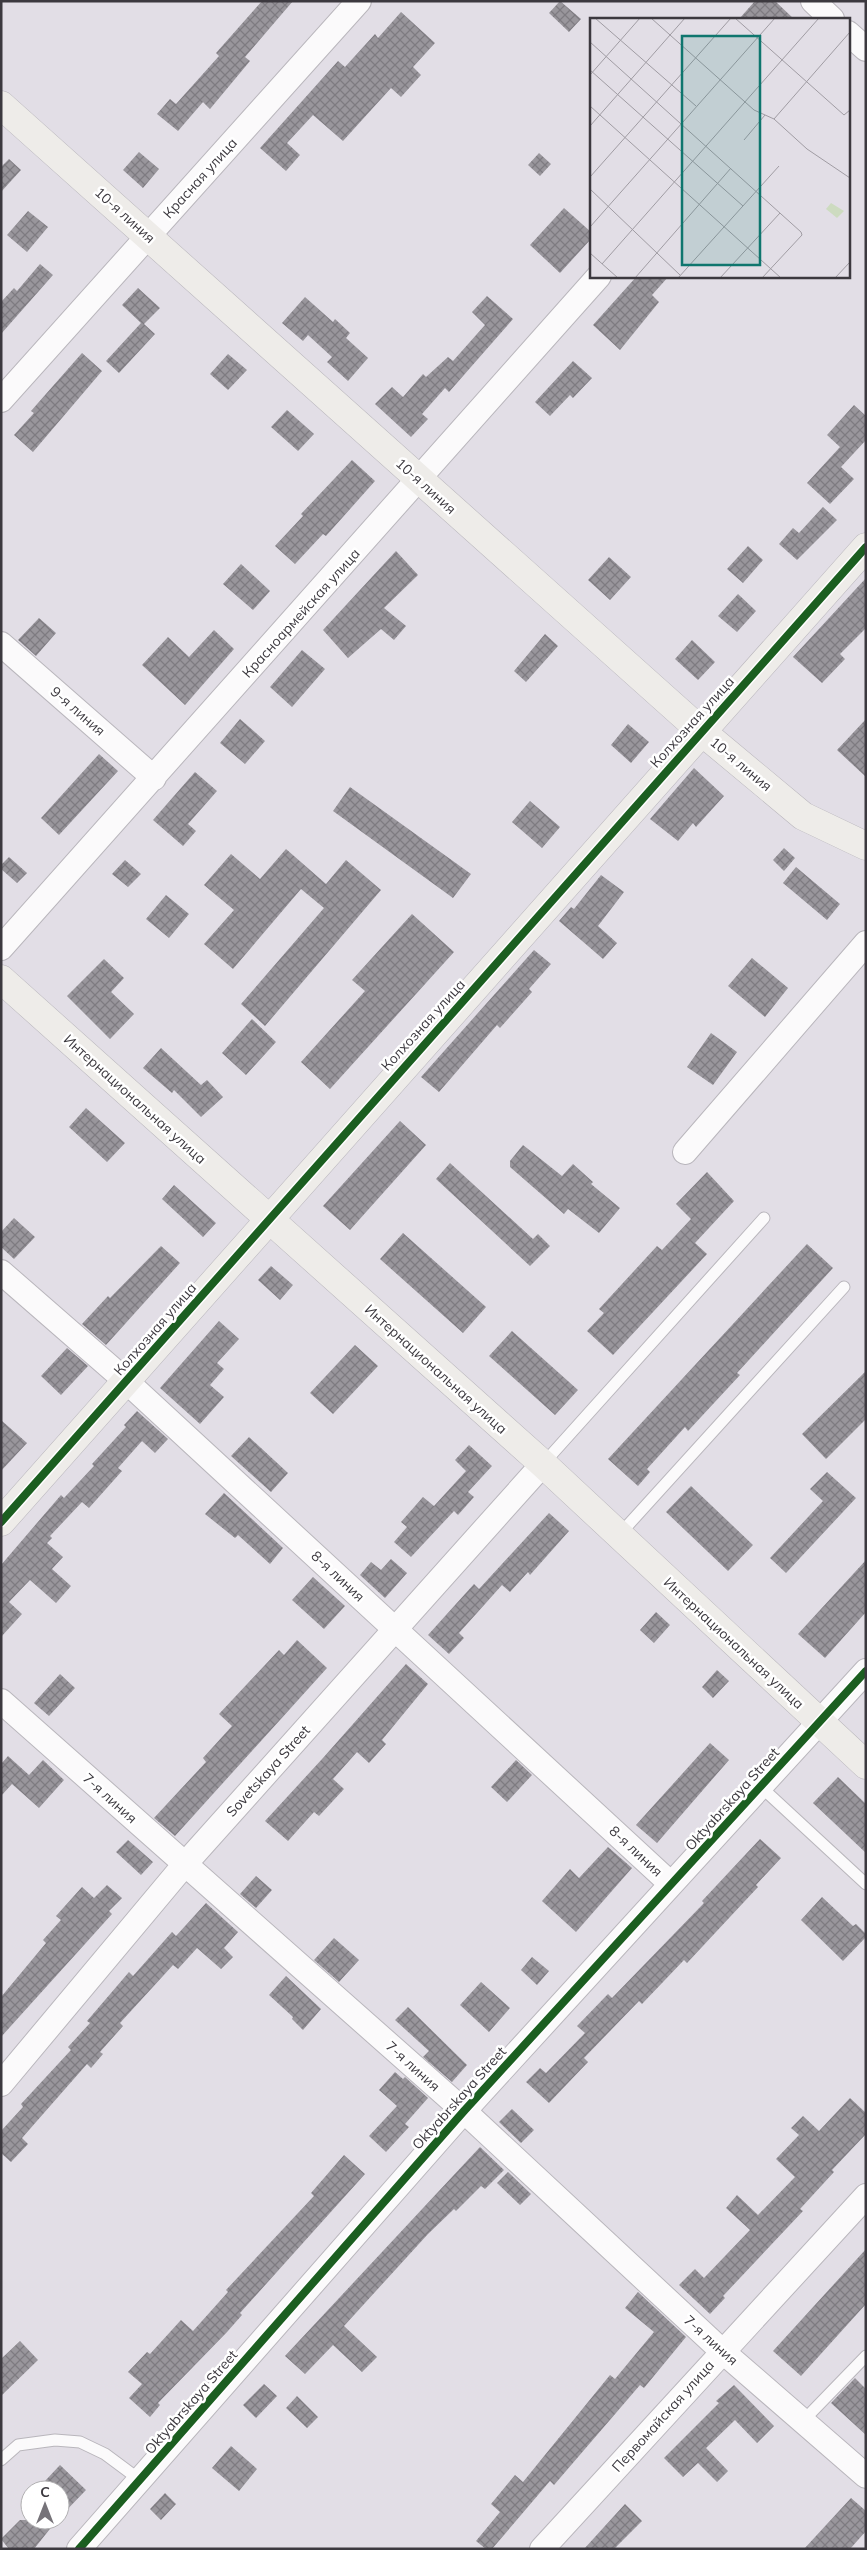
<svg xmlns="http://www.w3.org/2000/svg" width="867" height="2550" font-family="Mulish,sans-serif">
<style>
.building{fill:url(#building-cross-hatch)}
.lines{fill:none;stroke-linecap:round;stroke-linejoin:round}
.lane-casing{stroke:#b9b6bc;stroke-width:13}
.street-casing{stroke:#b9b6bc;stroke-width:26}
.secondary-casing{stroke:#b9b6bc;stroke-width:29}
.lane{stroke:#fbfafb;stroke-width:11}
.street{stroke:#fbfafb;stroke-width:24}
.secondary{stroke:#eeece9;stroke-width:28}
.cycleway-casing{stroke:#fff;stroke-width:11}
.cycleway{stroke:#1b5e20;stroke-width:8}
.labels{text-anchor:middle;stroke-width:5;stroke-linejoin:round;paint-order:stroke}
.street-label{font-size:14px;fill:#3c393f;stroke:#fff}
.inset-road{fill:none;stroke:#a09ca3;stroke-width:1}
.view{fill:#0f766e;fill-opacity:0.15;stroke:#0f766e;stroke-width:2.5}
.inset-edge{fill:none;stroke:#3c393f;stroke-width:2.5}
</style>
<defs>
<pattern id="building-cross-hatch" width="8" height="8" patternUnits="userSpaceOnUse" patternTransform="scale(1.25)"><rect width="8" height="8" fill="#99969c"/><path d="M0 0l8 8M0 8l8-8" fill="none" stroke="#7e7b81"/></pattern>
</defs>
<rect width="100%" height="100%" fill="#e2dee6"/>
<path class="building" d="M262,1H293L245,57L250,61L210,109L203,102L178,131L157,114L170,99L176,104L219,56L216,53Z
M560,1L581,19L569,32L549,13Z
M755,1H775L794,19H739Z
M401,12L435,43L413,67L421,75L401,97L391,88L343,141L313,115L287,143L300,155L286,171L260,148L338,61L345,67L375,34L378,38Z
M139,152L159,169L143,188L123,170Z
M539,153L551,164L540,176L528,165Z
M9,159L21,170L1,192V167Z
M564,208L591,232V239L560,273L530,245Z
M28,211L48,227L27,252L7,235Z
M40,264L53,275L1,334V302L14,288L17,291Z
M637,276H669L652,295L659,302L620,350L593,325Z
M138,288L160,308L144,324L155,334L119,373L106,361L141,323L122,305Z
M487,296L513,319L449,392L445,388L422,414L428,419L411,437L375,404L392,387L403,397L423,374L426,377L448,357L453,361L485,325L472,312Z
M305,297L333,322L335,319L350,333L346,338L368,358L348,381L327,362L332,357L308,335L303,341L282,323Z
M82,353L102,371L33,452L14,435L34,413L31,411Z
M228,354L247,370L228,390L210,374Z
M573,361L592,378L573,398L570,395L550,416L535,402Z
M854,405L866,416V440L841,467L854,479L830,504L807,483L840,447L827,435Z
M287,410L314,434L298,451L271,427Z
M352,460L375,481L326,536L323,534L295,564L275,546L303,516L301,514Z
M823,507L837,520L797,560L779,544L793,528L799,533Z
M748,546L763,560L743,583L727,569Z
M396,551L418,575L384,608L406,626L394,640L381,629L348,658L323,630Z
M609,557L631,577L610,600L588,580Z
M241,564L270,591L253,610L223,584Z
M866,578V628L840,654L845,659L822,683L793,657Z
M738,594L756,611L737,632L718,616Z
M39,618L56,633L36,656L18,640Z
M214,630L234,649L185,705L142,665L168,637L189,657Z
M545,634L558,646L526,682L514,671Z
M692,640L715,662L698,680L675,659Z
M302,650L325,669L292,707L270,687Z
M240,719L265,741L245,764L220,743Z
M866,719V777L837,750Z
M628,724L649,742L631,763L611,745Z
M99,754L118,771L59,835L41,818Z
M694,768L724,796L696,827L693,823L678,841L650,819Z
M195,772L217,791L188,824L196,831L183,846L153,820Z
M350,787L471,874L453,898L333,811Z
M530,801L560,827L542,848L512,822Z
M784,848L795,858L784,871L773,860Z
M286,849L326,884L346,860L381,890L265,1026L241,1004L324,908L301,889L233,969L204,944L234,910L204,885L231,854L260,879Z
M9,857L27,873L17,883L1,869V865Z
M125,860L141,874L128,887L112,874Z
M796,867L840,904L827,920L783,883Z
M601,875L624,892L598,926L617,943L603,959L559,921L571,907L574,909Z
M166,895L189,914L169,938L146,919Z
M412,914L454,952L330,1089L301,1062L365,991L352,980Z
M534,950L551,964L529,989L532,992L500,1028L497,1025L439,1092L421,1077Z
M752,958L788,988L765,1017L728,986Z
M104,959L124,978L111,992L134,1014L110,1039L67,996Z
M252,1019L276,1042L246,1075L222,1053Z
M711,1033L737,1052L713,1085L687,1067Z
M161,1048L201,1085L207,1080L223,1097L201,1117L174,1090L172,1093L143,1068Z
M86,1108L125,1143L107,1162L69,1127Z
M400,1121L426,1145L350,1230L323,1206Z
M523,1145L562,1176L573,1164L593,1182L591,1184L620,1208L599,1233L568,1209L564,1214L510,1167V1161Z
M450,1163L533,1239L538,1234L550,1246L530,1266L436,1179Z
M707,1172L734,1201L695,1243L707,1254L613,1355L587,1331L604,1313L599,1309L657,1246L662,1250L691,1219L676,1204Z
M174,1185L216,1223L203,1237L162,1199Z
M14,1218L35,1237L14,1259L1,1247V1232Z
M403,1233L486,1307L463,1333L380,1259Z
M807,1244L833,1268L737,1373L740,1375L688,1431L685,1427L647,1469L650,1472L638,1486L608,1459Z
M161,1246L180,1263L106,1345L82,1324L108,1296L110,1298Z
M271,1266L293,1285L280,1300L258,1280Z
M219,1321L239,1339L217,1363L224,1369L210,1385L224,1397L200,1424L160,1388Z
M512,1331L578,1390L555,1415L489,1356Z
M355,1345L378,1366L333,1414L310,1393Z
M67,1348L88,1366L61,1395L41,1376Z
M866,1371V1419L826,1459L802,1434Z
M137,1411L168,1439L155,1453L142,1441L118,1468L122,1471L89,1508L82,1502L50,1536L52,1538L47,1543L63,1557L52,1569L71,1586L56,1603L30,1580L9,1602L22,1614L1,1637V1565L61,1495L64,1498L94,1466L92,1464L126,1427L124,1425Z
M1,1420L27,1443L1,1471Z
M249,1437L288,1473L271,1492L231,1456Z
M469,1445L492,1466L468,1492L474,1497L458,1515L454,1511L411,1557L394,1542L407,1527L401,1522L423,1497L434,1506L466,1471L455,1460Z
M827,1472L856,1498L786,1573L770,1558L823,1501L810,1489Z
M691,1486L753,1545L728,1571L666,1512Z
M224,1493L283,1548L270,1564L238,1535L235,1538L205,1514Z
M549,1513L569,1531L530,1575L528,1572L510,1592L502,1585L459,1633L464,1638L449,1654L428,1635L474,1584L479,1589Z
M391,1559L407,1573L385,1598L360,1575L371,1562L381,1570Z
M866,1560V1612L825,1658L798,1634Z
M313,1577L345,1606L324,1629L292,1600Z
M656,1612L670,1625L654,1643L640,1630Z
M297,1640L327,1668L175,1836L154,1818L206,1762L203,1758L232,1726L219,1714L279,1650L284,1655Z
M406,1664L428,1684L382,1740L386,1744L369,1763L357,1752L333,1779L344,1789L319,1816L314,1812L288,1841L265,1821L323,1758Z
M717,1670L729,1681L713,1698L702,1687Z
M60,1674L75,1688L49,1716L34,1703Z
M710,1743L729,1760L657,1843L636,1825Z
M8,1756L29,1775L43,1760L64,1780L39,1808L12,1784L1,1796V1764Z
M516,1760L532,1775L507,1802L491,1787Z
M838,1777L866,1804V1853L813,1803Z
M760,1839L781,1858L756,1885L758,1887L687,1963L684,1960L642,2004L639,2001L584,2058L588,2062L549,2103L526,2082L540,2068L546,2073L585,2033L577,2026L608,1994L612,1998L704,1903L702,1901Z
M128,1840L153,1862L141,1875L116,1852Z
M608,1847L632,1868L576,1932L542,1901L570,1869L579,1878Z
M256,1876L272,1890L256,1908L240,1894Z
M107,1885L122,1898L109,1911L112,1914L1,2037V1997L46,1943L43,1940L61,1920L56,1916L82,1887L94,1898Z
M822,1897L853,1926L856,1924L866,1934V1937L843,1961L801,1920Z
M206,1903L238,1932L224,1948L233,1957L221,1969L197,1948L178,1969L173,1965L120,2023L123,2026L100,2052L103,2054L91,2068L87,2064L22,2138L28,2144L11,2162L1,2153V2131L23,2107L21,2104L71,2050L68,2047L90,2023L87,2021L129,1972L133,1976L172,1932L176,1936Z
M334,1938L359,1960L339,1982L314,1960Z
M532,1957L549,1971L537,1985L521,1970Z
M286,1976L321,2009L303,2030L292,2019L293,2017L269,1995Z
M481,1982L510,2008L489,2032L460,2005Z
M408,2007L467,2065L452,2082L423,2057L429,2051L395,2020Z
M395,2072L403,2079L405,2077L428,2098L405,2124L409,2127L386,2152L369,2136L397,2106L379,2090Z
M850,2098L866,2113V2134L832,2170L834,2172L800,2209L803,2211L723,2296L725,2298L710,2314L679,2285L695,2269L704,2278L750,2230L726,2208L737,2195L758,2215L795,2177L776,2159L799,2135L791,2128L803,2116L819,2131Z
M512,2109L534,2130L521,2143L499,2122Z
M480,2147L504,2170L485,2189L481,2186L456,2211L454,2209L428,2234L344,2326L377,2357L362,2372L333,2345L305,2374L285,2356Z
M344,2155L365,2174L240,2313L242,2315L227,2332L158,2403L160,2405L150,2417L129,2398L142,2384L128,2372L147,2352L150,2354L181,2320L193,2331L228,2292L226,2290L314,2196L311,2193Z
M508,2172L531,2194L520,2205L497,2183Z
M866,2249V2304L801,2376L773,2351Z
M638,2292L686,2337L644,2388L640,2385L554,2485L550,2481L492,2549H486L476,2541L500,2512L491,2504L515,2475L523,2482L610,2375L615,2379L654,2332L625,2308Z
M20,2341L38,2360L1,2396V2359Z
M855,2378L866,2389V2435L831,2403Z
M264,2384L277,2396L256,2418L243,2405Z
M734,2385L774,2426L757,2443L735,2420L706,2448L728,2471L717,2482L698,2463L683,2477L664,2458L719,2403L716,2401Z
M297,2396L318,2417L307,2428L286,2408Z
M231,2446L257,2469L239,2491L212,2468Z
M60,2465L86,2490L60,2517V2490H53L45,2481Z
M165,2493L176,2504L161,2520L150,2509Z
M851,2498L866,2511V2531L850,2549H804Z
M625,2504L642,2521L614,2549H584Z
M20,2520H57L34,2549H9L1,2539Z"/>
<g class="lines">
<g class="lane-casing">
<path id="lane" d="M543,1464L764,1218
M619,1535L844,1287
M760,1786L866,1884
M803,2421L866,2356
M1,2460L18,2445L55,2440L80,2442L105,2454L140,2480"/>
</g>
<g class="street-casing">
<path id="street" d="M813,1L832,19
M848,33L866,49
M1,400L359,1
M1,644L154,778
M1,948L599,276
M685,1152L866,943
M1,1272L126,1381L671,1884
M1,1701L464,2111L722,2351L866,2476
M1,2084L185,1864L543,1464
M79,2549L464,2111L866,1671
M542,2549L866,2196"/>
</g>
<g class="secondary-casing">
<path id="secondary" d="M1,105L701,731L803,816L866,846
M1,979L543,1464L866,1765
M1,1522L866,547"/>
</g>
<use href="#lane" class="lane"/>
<use href="#street" class="street"/>
<use href="#secondary" class="secondary"/>
<g class="cycleway-casing">
<path id="cycleway" d="M1,1522L866,547
M79,2549L464,2111L866,1671"/>
</g>
<use href="#cycleway" class="cycleway"/>
</g>
<g class="labels">
<g class="street-label">
<text transform="translate(200 178) rotate(-48)" y="5">Красная улица</text>
<text transform="translate(125 215) rotate(42)" y="5">10-я линия</text>
<text transform="translate(426 486) rotate(42)" y="5">10-я линия</text>
<text transform="translate(301 613) rotate(-48)" y="5">Красноармейская улица</text>
<text transform="translate(78 711) rotate(41)" y="5">9-я линия</text>
<text transform="translate(692 722) rotate(-48)" y="5">Колхозная улица</text>
<text transform="translate(741 764) rotate(40)" y="5">10-я линия</text>
<text transform="translate(423 1025) rotate(-48)" y="5">Колхозная улица</text>
<text transform="translate(135 1099) rotate(42)" y="5">Интернациональная улица</text>
<text transform="translate(155 1329) rotate(-49)" y="5">Колхозная улица</text>
<text transform="translate(436 1369) rotate(42)" y="5">Интернациональная улица</text>
<text transform="translate(338 1576) rotate(43)" y="5">8-я линия</text>
<text transform="translate(734 1643) rotate(43)" y="5">Интернациональная улица</text>
<text transform="translate(268 1771) rotate(-48)" y="5">Sovetskaya Street</text>
<text transform="translate(110 1798) rotate(42)" y="5">7-я линия</text>
<text transform="translate(732 1799) rotate(-48)" y="5">Oktyabrskaya Street</text>
<text transform="translate(636 1851) rotate(43)" y="5">8-я линия</text>
<text transform="translate(413 2066) rotate(42)" y="5">7-я линия</text>
<text transform="translate(459 2098) rotate(-48)" y="5">Oktyabrskaya Street</text>
<text transform="translate(711 2340) rotate(42)" y="5">7-я линия</text>
<text transform="translate(191 2402) rotate(-49)" y="5">Oktyabrskaya Street</text>
<text transform="translate(663 2416) rotate(-48)" y="5">Первомайская улица</text>
</g>
</g>
<g transform="translate(590 18)">
<rect width="260" height="260" fill="#e2dee6"/>
<path d="M241,185L254,193L247,200L236,191Z" fill="#cddbc0"/>
<path class="inset-road" d="M5,0L106,88M61,0L164,92L184,101L217,131L260,160M145,0L254,97L260,92M0,24L211,214L212,217L172,260M0,52L153,188M0,57L50,0M0,88L191,260M184,101L260,14M0,108L95,0M154,122L175,97M0,159L141,0M0,171L90,257M0,209L185,0M0,235L28,260M12,246L229,0M45,260L141,150M88,260L189,148M130,260L190,195M245,260L260,244"/>
<path class="view" d="M92,18H170V247H92Z"/>
<rect width="260" height="260" class="inset-edge"/>
</g>
<rect width="867" height="2550" fill="none" stroke="#3c393f" stroke-width="5"/>
<g transform="translate(45 2505)"><circle r="24" fill="#ffffff" stroke="#b1b0b2"/>
<path d="M0-4L9 19L0 12L-9 19Z" fill="#767379"/>
<text y="-8" font-size="14" font-weight="bold" text-anchor="middle" fill="#3c393f">С</text>
</g>
</svg>
